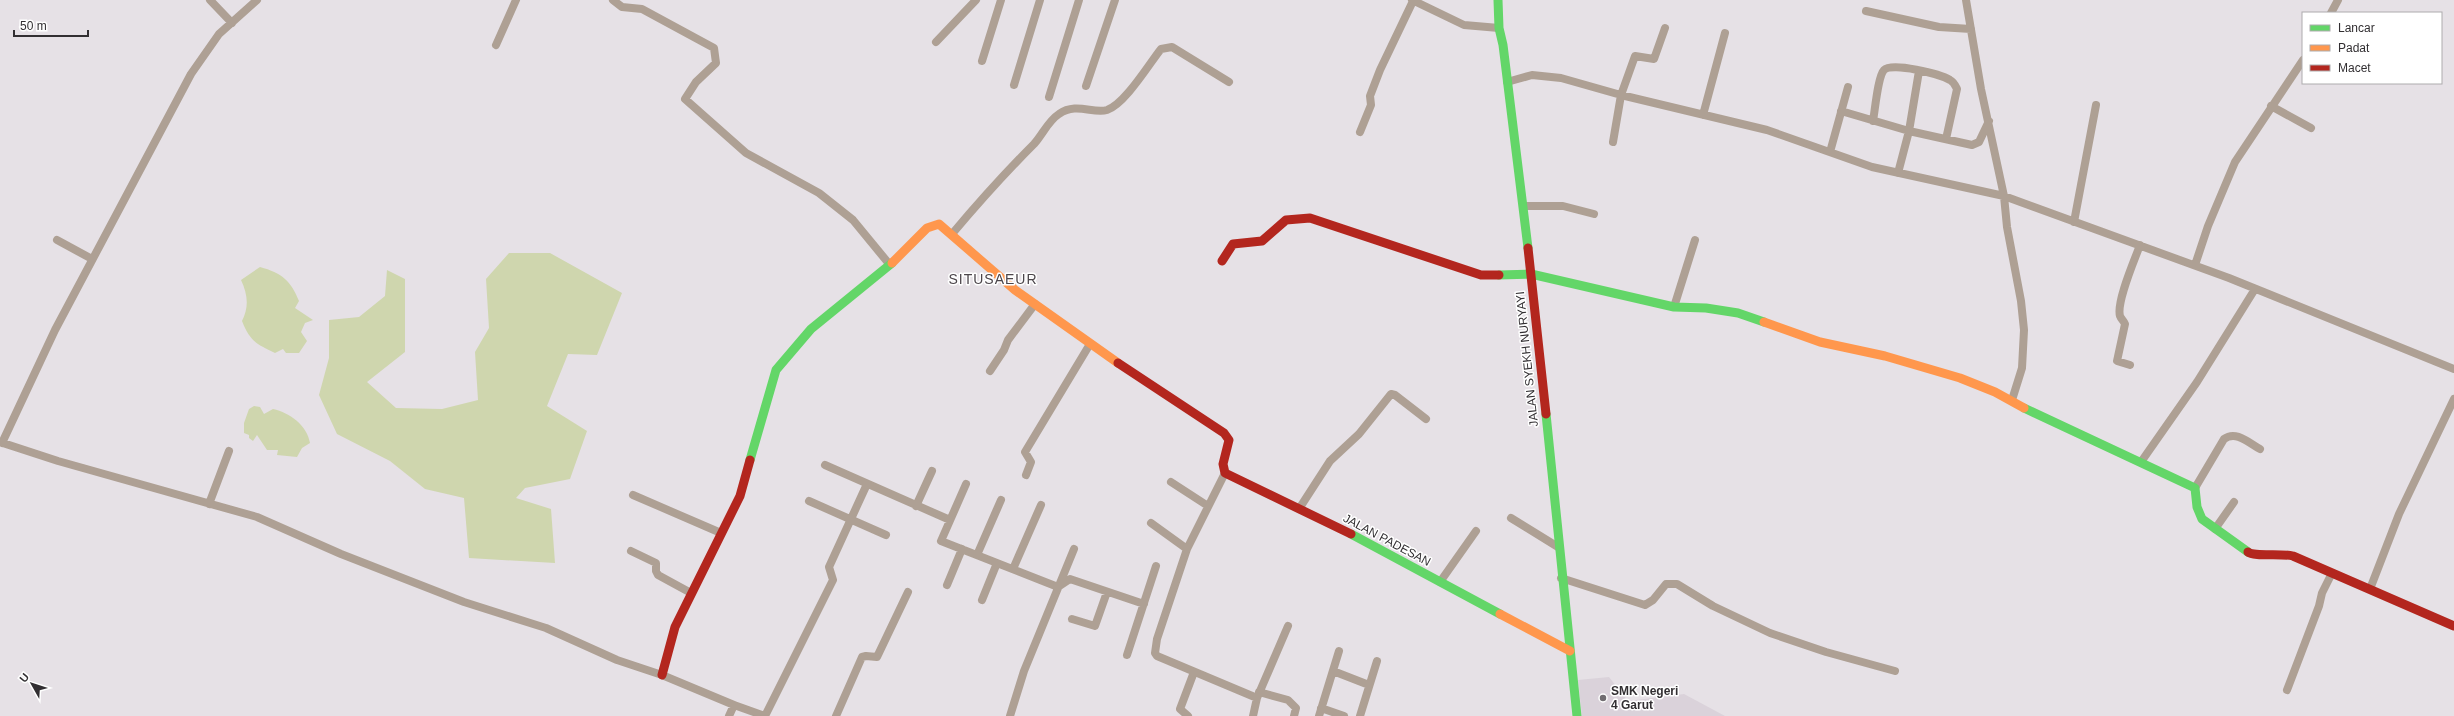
<svg xmlns="http://www.w3.org/2000/svg" width="2454" height="716" font-family="Arial,sans-serif">
<style>
.built{fill:#dad2da}
.green{fill:#cfd6ae}
.lines{fill:none;stroke-linecap:round;stroke-linejoin:round}
.street{stroke:#aea094;stroke-width:8}
.fast{stroke:#63d668;stroke-width:9}
.slow{stroke:#ff974d;stroke-width:9}
.jam{stroke:#b3261e;stroke-width:9}
.poi-dot{fill:#716d71;stroke:#fff;stroke-width:1.5}
.labels{text-anchor:middle;stroke-width:3;stroke-linejoin:round;paint-order:stroke}
.street-label{font-size:12px;fill:#322f32;stroke:#fff}
.poi-label{font-size:12px;font-weight:bold;fill:#322f32;stroke:#fff;text-anchor:start}
.quarter-label{font-size:14px;letter-spacing:1px;fill:#4c464b;stroke:#fff}
</style>
<rect width="100%" height="100%" fill="#e6e1e6"/>
<path class="built" d="M1609,677L1628,701L1684,694L1725,716H1582L1578,680Z"/>
<path class="green" d="M509,253H550L622,293L597,355L568,354L547,406L587,431L570,479L525,488L516,498L551,509L555,563L469,558L464,498L425,489L390,461L337,434L319,395L329,358V320L359,317L385,296L387,270L405,279V352L367,382L396,408L442,409L478,400L475,352L489,328L486,279Z
M260,267C282,273 291,281 299,301L295,308L313,320L305,323L301,332L307,341L299,353H286L283,349L275,353C256,344 250,341 242,321C249,307 248,295 241,280Z
M254,406L260,407L264,414L273,409C290,413 307,425 310,443L302,448L297,457L277,455L278,450H267L257,435L253,441L249,438V435L244,433V423L249,409Z"/>
<g class="lines">
<path class="street" d="M210,0L232,23
M613,0L622,7L642,9L714,48L716,63L696,82L685,99L746,153L819,193L853,220L890,265
M1412,0L1464,25L1499,28
M1966,0L1981,89L2004,196L2007,227L2021,301L2024,330L2022,368L2012,400
M1866,11L1939,27L1971,29
M2331,13L2338,0
M936,42L976,0
M496,45L516,0
M982,61L1001,0
M1507,82L1532,75L1561,78L1621,95L1767,130L1872,167L2004,196L2229,278L2454,369
M1014,85L1040,0
M1086,86L1115,0
M1049,97L1079,0
M2271,106L2311,128
M1841,111L1909,131L1972,145L1979,142L1989,121
M1703,115L1725,33
M1873,121C1875,110 1878,76 1884,70C1892,62 1940,74 1950,80C1954,82 1955,85 1957,89L1946,139
M1360,132L1371,105L1370,96L1380,70L1413,1
M1613,142L1621,95L1635,56L1654,59L1665,28
M1830,152L1848,87
M1898,173L1909,131L1919,71
M1523,206H1563L1594,214
M2074,222L2096,105
M952,234C979,202 1005,173 1034,144C1043,134 1048,121 1059,114C1076,102 1093,114 1107,110C1125,104 1149,64 1161,49L1172,47L1229,82
M57,240L92,259
M2195,265L2208,226L2235,162L2303,60
M1674,307L1695,240
M2130,365L2117,361L2125,324C2124,321 2121,319 2120,316C2116,302 2135,259 2140,245
M990,371L1004,350L1008,340L1035,304
M0,442L58,461L257,517L341,554L464,602L546,628L617,660L662,675L734,705L765,716
M2,443L55,330L191,74L219,34L257,0
M2141,462L2197,382L2255,289
M825,465L950,520
M1026,475L1031,462L1025,452L1090,344
M1171,482L1208,506
M966,484L941,541L1058,587L1070,579L1144,604
M2195,488L2224,439C2236,430 2249,443 2260,449
M633,495L721,533
M809,501L886,535
M209,504L229,451
M916,506L932,471
M1299,509L1330,461L1359,434L1391,394L1395,395L1426,419
M1511,518L1558,547
M1151,523L1187,549L1225,473
M2215,529L2234,502
M1187,549L1157,639L1155,653L1157,656L1257,698
M631,551L656,563V571L658,575L691,593
M977,555L1001,500
M1013,569L1041,505
M1561,578L1645,605L1653,600L1666,584H1677L1713,606L1770,633L1826,652L1895,671
M1440,582L1476,531
M947,585L962,549
M2370,589L2399,514L2454,399
M982,600L997,563
M1072,619L1095,626L1107,592
M1127,655L1156,566
M1333,671L1369,685
M2287,690L2319,606L2322,593L2332,573
M1259,692L1288,700L1296,708L1294,716
M1321,708L1344,716
M729,716L734,705
M765,716L833,580L829,567L867,484
M836,716L862,657L866,656L877,657L908,592
M1010,716L1024,671L1074,549
M1188,716L1180,709L1194,672
M1253,716L1257,698L1288,626
M1319,716L1339,651
M1360,716L1377,661"/>
<path class="fast" d="M1498,0L1499,28L1503,45L1528,248
M1499,275L1531,274L1674,307L1706,308L1738,313L1764,322
M2024,408L2195,488L2197,507L2202,519L2248,552
M1546,414L1577,716
M750,460L776,370L811,329L892,263
M1351,534L1500,614"/>
<path class="slow" d="M892,263L927,228L939,224L1015,290L1118,363
M1764,322L1820,342L1885,356L1960,378L1995,392L2024,408
M1500,614L1570,651"/>
<path class="jam" d="M1528,248L1546,414
M1222,261L1233,244L1262,241L1286,220L1310,218L1481,275H1499
M1118,363L1224,433L1229,440L1223,464L1225,473L1351,534
M2248,552C2254,557 2281,553 2293,556L2454,626
M662,675L675,627L740,496L750,460"/>
</g>
<circle class="poi-dot" cx="1603" cy="698" r="4"/>
<g class="labels">
<g class="street-label">
<text transform="translate(1527 359) rotate(-96)" y="4">JALAN SYEKH NURYAYI</text>
<text transform="translate(1387 540) rotate(28)" y="4">JALAN PADESAN</text>
</g>
<g class="poi-label">
<text x="1611" y="695">SMK Negeri<tspan x="1611" dy="14">4 Garut</tspan></text>
</g>
<g class="quarter-label">
<text x="993" y="284">SITUSAEUR</text>
</g>
</g>
<rect x="2302" y="12" width="140" height="72" fill="#ffffff" stroke="#adacad"/>
<rect x="2310" y="25" width="20" height="6" fill="#63d668" stroke="#adacad"/>
<text x="2338" y="32" font-size="12" fill="#322f32">Lancar</text>
<rect x="2310" y="45" width="20" height="6" fill="#ff974d" stroke="#adacad"/>
<text x="2338" y="52" font-size="12" fill="#322f32">Padat</text>
<rect x="2310" y="65" width="20" height="6" fill="#b3261e" stroke="#adacad"/>
<text x="2338" y="72" font-size="12" fill="#322f32">Macet</text>
<g transform="translate(32 684) rotate(309)" stroke="#ffffff" stroke-width="3" paint-order="stroke">
<path d="M0-3L7 15L0 10L-7 15Z" fill="#322f32"/>
<text y="-6" font-size="11" font-weight="bold" text-anchor="middle" fill="#322f32">U</text>
</g>
<path d="M14 30v6h74v-6" fill="none" stroke="#322f32" stroke-width="2"/>
<text x="20" y="30" font-size="12" fill="#322f32" stroke="#ffffff" stroke-width="3" paint-order="stroke">50 m</text>
</svg>
